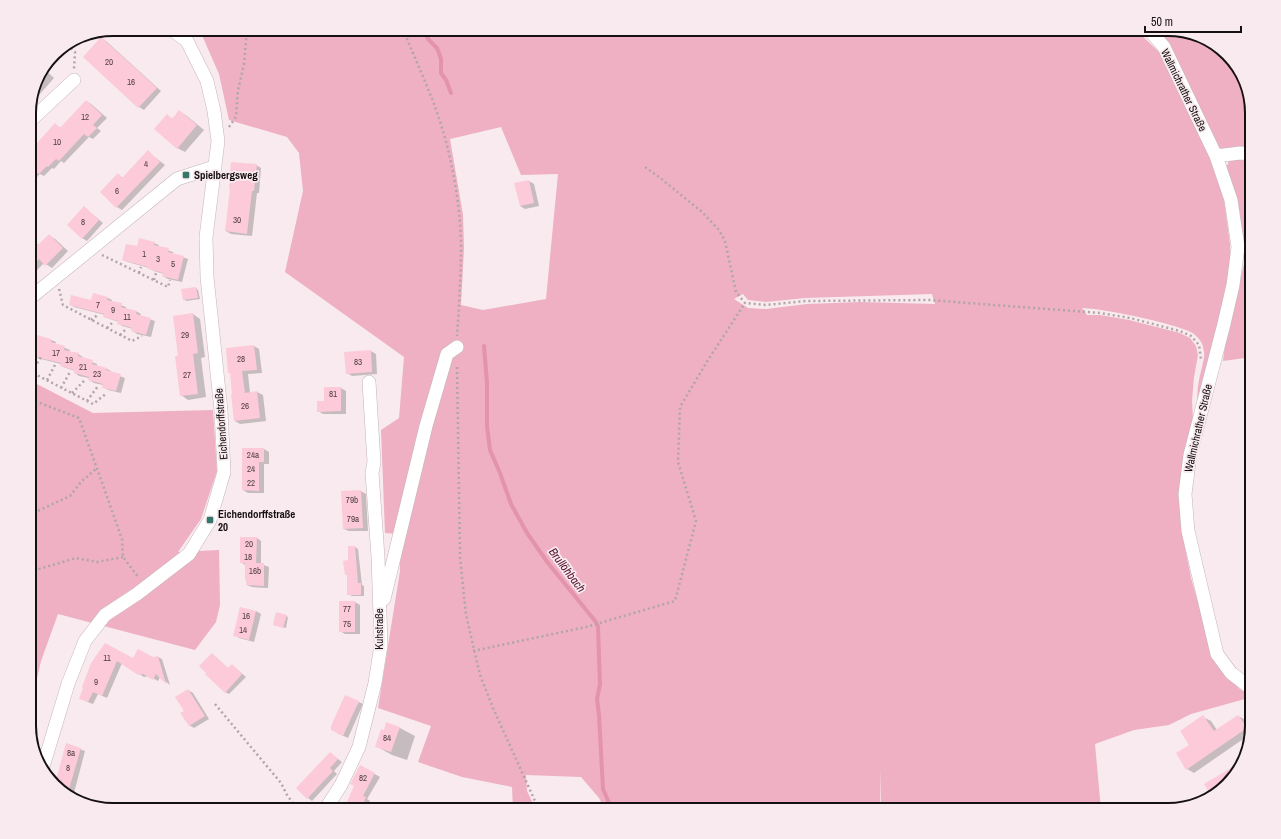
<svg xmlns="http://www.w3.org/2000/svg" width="1281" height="839" font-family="'Archivo Narrow',sans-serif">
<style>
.green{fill:#eeb0c2;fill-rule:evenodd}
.shadow{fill:#0003}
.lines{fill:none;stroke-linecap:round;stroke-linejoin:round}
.stream{stroke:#e393ac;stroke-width:4}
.building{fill:#fccad8}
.minor-casing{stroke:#c3b5b9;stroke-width:14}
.path{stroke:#b0a5a9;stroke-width:2.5;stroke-dasharray:2 3;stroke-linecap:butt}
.minor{stroke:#fff;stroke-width:13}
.poi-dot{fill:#32776a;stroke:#f8eaee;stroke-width:1.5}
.labels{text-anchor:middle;stroke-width:3.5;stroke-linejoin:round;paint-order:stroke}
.number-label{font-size:9px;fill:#4f3e44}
.street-label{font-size:11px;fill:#151012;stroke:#f8eaee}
.poi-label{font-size:11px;font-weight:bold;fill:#151012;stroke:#f8eaee;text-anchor:start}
.water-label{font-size:12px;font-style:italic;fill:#56102e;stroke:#f8eaee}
.rim{fill:none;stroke:#151012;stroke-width:2}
</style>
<rect width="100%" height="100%" fill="#f8eaee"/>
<path class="green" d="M195,29H1135L1159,52L1210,157L1224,200L1230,244V264L1227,286L1198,404C1196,392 1199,379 1202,367C1203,362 1205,357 1204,352C1203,344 1201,340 1194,334C1180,324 1100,308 1082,308L1087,315H1100L1129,320L1180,333L1190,338L1196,346L1198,355L1194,377L1192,401L1193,420L1179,504L1182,532L1191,578L1208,637L1226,676L1241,690L1252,694V697L1191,714L1169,725L1134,730L1095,744L1101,810H881L880,767V810H605L599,798L581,777L526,775L527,791L536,810H513L512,787L462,777L418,762L431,726L378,708L400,571L399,534L385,533L381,430L399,418L404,357L285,272L303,191L299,153L287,137L229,120L219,74L201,33ZM501,127L521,175L558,174L546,299L483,310L461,305L464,248L463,215L450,139ZM346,161L364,169L404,274L364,169ZM743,294L748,300L766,302L805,298L932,294L935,304L861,302L807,304L766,309L748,308L734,299Z
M1156,29H1168L1215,43L1241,71L1252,112V149H1222L1216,146Z
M1230,159H1252V376L1245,358L1223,361L1226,336L1244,264V249L1238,201L1226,168Z
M29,380L93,413L213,410L217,471L201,519L178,552L219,550L220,605L216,622L195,650L58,614L41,661L29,714Z"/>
<path class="shadow" d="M96,32L100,36L78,37L81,35Z
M101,38L106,41L161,91L144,110L139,107Z
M47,64L44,69L54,78L33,102L31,101L35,80Z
M86,101L91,104L107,118L97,128L101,131L93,139L89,137L64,163L61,161L54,169L52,168L44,176L40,174L29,185V153L55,125L61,128Z
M179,111L187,116L204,130L185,152L177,148L167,116L173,119Z
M148,152L165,165L122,210L117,207L118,175L123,178Z
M256,165L261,168L259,193H257L252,236L231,234L226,231Z
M529,181L534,184L539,206L525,209L520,206Z
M84,207L103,223L87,241L82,238Z
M49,235L55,239L68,251L52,268L44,263L29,278L31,280L29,282V252L36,243L39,245Z
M154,243L159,245L158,247L173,252V254L188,259L182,282L168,279L163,276L164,274L154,271L149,268L128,262L123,260L138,248Z
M196,288L198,290L200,299L186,301L184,299Z
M108,298L112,300V302L126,307V309L136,311L141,314L140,316L155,321L151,337L137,334L133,331V329L122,326L118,323L119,322L104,317L105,315L74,307L70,304Z
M193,314L200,319L205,357L201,358L206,397L188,400L181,395L179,357Z
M51,340L56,342L55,344L70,350L69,352L78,354L83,357V359L97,364V366L107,369L111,371V373L125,378L121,393L108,390L103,387V385L94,383L89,380V378L79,376L75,373V371L66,368L61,366V364L37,358L32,355Z
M254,346L259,349L262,373L248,374L250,393L257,392L263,395L266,421L240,424L235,421L232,383Z
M371,351L376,354L377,374L352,376L347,373Z
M341,388L346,391V414H323L318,411Z
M264,449L269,452V464H264V493H248L243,490Z
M361,491L366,494L368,531H349L344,529L342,492Z
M257,538L261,541V564L269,567L268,588L252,587L247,585L245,565L241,562Z
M355,547L358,549L362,585L364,586V596H352L348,594V576L346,574L349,561Z
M355,602L360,605V634H345L340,631Z
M256,611L261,614L254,642L239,638L234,635Z
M286,616L288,617L286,628L274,625Z
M105,644L133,659L158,657L162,659L170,685L160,677L158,681L149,676L144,677L122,663L107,698L98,694L93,704L85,701Z
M212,654L229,669L232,665L246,677L229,694L225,692Z
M188,690L193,693L209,719L194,728L189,725L185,711Z
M359,702L363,704L348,738L337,733Z
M1238,716L1246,720L1251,729L1249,735L1194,773L1187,769L1190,745L1203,717L1211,721L1217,730Z
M400,728L415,736L407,760L392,755L376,746L384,731Z
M80,749L85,751L74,793L79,796L78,800L66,796L56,785Z
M330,753L342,762L334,771L337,774L312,801L308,798Z
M360,766L380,777L367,799L370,801L368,806L345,810L356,785Z"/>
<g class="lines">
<path class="stream" d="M424,29L428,39L437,48L441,59V73L446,80L451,93
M484,346L487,383V426L490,450L500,473L511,504L527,533L548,563L596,622L598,627L600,684L597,699L599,715L603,789L612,810"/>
</g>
<path class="building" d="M101,37L157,88L138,108L83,57Z
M86,100L102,115L93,125L97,128L88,137L84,134L59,161L56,159L48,167L47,166L39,174L35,171L29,177V152L55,123L60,128Z
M179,110L197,125L177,149L154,129L167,114L172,119Z
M148,150L160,162L116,208L100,192L118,173L122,178Z
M231,162L257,164L254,191H252L247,234L225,231L230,189H229Z
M529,180L534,203L520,206L514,183Z
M84,206L99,220L82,239L67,225Z
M49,234L63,248L45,266L39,259L29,269V248L36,242L38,245Z
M139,238L155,242L154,245L169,248L168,252L184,256L178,280L162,276L163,273L148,269V267L122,260L126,244L137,246Z
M196,287L198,298L183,300L181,289Z
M93,293L108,297L107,300L122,303L121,307L137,311L136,314L151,318L146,335L131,331L132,328L117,324L118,321L103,317L104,314L69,305L71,295L91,300Z
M193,313L198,353L193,354L198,394L180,396L175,356H178L173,316Z
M37,335L51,339V342L65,346L64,350L79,353L78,356L93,360L92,364L107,368L106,370L121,374L116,391L102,388L103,384L88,380L89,377L74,373V370L60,366L61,363L31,356Z
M254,345L257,370L242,371L245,393L257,391L260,418L234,421L231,394H232L231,383L230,373H228L226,348Z
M371,350L372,372L346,374L344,352Z
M324,387H341V411L317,412V401H324Z
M242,448H264V462H259V491L242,490Z
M361,490L363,528L343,529L341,491Z
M240,537H257L256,563H264V586L246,585L247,580H245V563H240Z
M348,546H355L358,583H361V595H347V574L345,575L343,561L348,560Z
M339,601H355V632H339Z
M240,607L256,611L249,640L233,636Z
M276,612L287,615L283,628L273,625Z
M105,643L133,658L138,649L153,657L158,656L166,684L156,674L153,680L143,674L138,675L117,661L102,696L93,692L88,702L79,699L83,688L82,687L91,663Z
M212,653L228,668L232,664L242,674L225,693L205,674L206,673L199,666Z
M188,689L205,716L189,726L180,713L184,711L175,697Z
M345,695L359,701L343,736L331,730V726Z
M1203,715L1214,731L1238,715L1247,728L1186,770L1176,753L1189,745L1180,731Z
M386,722L400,727L391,752L375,747L381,729L384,730Z
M66,743L81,748L67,796L55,784Z
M330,752L338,759L330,768L333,771L307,799L296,788Z
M1241,762L1238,773L1212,797L1204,784Z
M360,765L375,773L363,796L366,797L364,802L379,810H344L347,805L346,804L354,786L350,784Z"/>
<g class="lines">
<g class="minor-casing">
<path id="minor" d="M1146,29L1152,33L1164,47L1216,156L1231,200L1238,247L1233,285L1224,324L1190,455L1185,494L1188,531L1217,654L1231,673L1252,689
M29,122L74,80
M1216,156L1240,153L1252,154
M29,299L177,179L214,167
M384,599L426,426L447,354L457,347
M42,770L68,684L85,641L105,615L137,594L189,554L210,520L224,472L221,411L207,277L206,237L218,141L214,111L207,81L187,41L171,29
M325,810L341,785L359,747L375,683L381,645L378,557L372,473L374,462L369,382"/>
</g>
<path class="path" d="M403,29C416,62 432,94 442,128C453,163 461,211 461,248C461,277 459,307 457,336
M67,45L75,52L74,69
M229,127L236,117L238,90L244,64L247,29
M645,167L659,177L702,212L719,230L725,241L736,292L745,303L766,305L806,301L929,300L1100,313L1130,318L1180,331L1191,336L1199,345L1201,359
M102,255L168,287L170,280
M139,273L141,267
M154,280L156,273
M59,289L63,305L132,341L142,336
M91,320L99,314
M107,328L113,322
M120,335L127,328
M457,367L460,557L466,615L480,675L493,708L539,810
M29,371L93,404L107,393
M32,372L41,357
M47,380L55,365
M61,388L70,372
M72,393L84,381
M29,394L32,400L79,418L122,539L123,557L139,578
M87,401L98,386
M29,515L70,496L81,482L97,468
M29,572L76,558L97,562L123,557
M473,651L586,627L675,601L696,521L678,462L680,407L708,360L745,303
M29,655H30L36,617
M215,704L281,783L287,795L298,810"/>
<use href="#minor" class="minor"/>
</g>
<g class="poi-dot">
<rect x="182" y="171" width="8" height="8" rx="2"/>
<rect x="206" y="516" width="8" height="8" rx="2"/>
</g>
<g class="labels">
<g class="number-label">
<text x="109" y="65">20</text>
<text x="131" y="85">16</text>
<text x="85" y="120">12</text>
<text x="57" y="145">10</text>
<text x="146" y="167">4</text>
<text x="117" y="194">6</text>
<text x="237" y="223">30</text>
<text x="83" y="225">8</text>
<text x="144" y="257">1</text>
<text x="158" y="262">3</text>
<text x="173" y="267">5</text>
<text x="98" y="308">7</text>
<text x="113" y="313">9</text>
<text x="127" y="320">11</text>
<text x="185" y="338">29</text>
<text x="56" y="356">17</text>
<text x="241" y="362">28</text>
<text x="69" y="363">19</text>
<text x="358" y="365">83</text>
<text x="83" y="370">21</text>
<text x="97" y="377">23</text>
<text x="187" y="378">27</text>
<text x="333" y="397">81</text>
<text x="245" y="409">26</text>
<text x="253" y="458">24a</text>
<text x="251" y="472">24</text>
<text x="251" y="486">22</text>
<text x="352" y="503">79b</text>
<text x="353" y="522">79a</text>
<text x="249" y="547">20</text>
<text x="248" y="560">18</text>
<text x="255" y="574">16b</text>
<text x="347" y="612">77</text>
<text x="246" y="619">16</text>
<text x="347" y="627">75</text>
<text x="243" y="633">14</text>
<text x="107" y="661">11</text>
<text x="96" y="685">9</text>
<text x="387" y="741">84</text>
<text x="71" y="756">8a</text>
<text x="68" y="771">8</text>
<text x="363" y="781">82</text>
</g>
<g class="street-label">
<text transform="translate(1184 90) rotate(64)" y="4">Wallmichrather Straße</text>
<text transform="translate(221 424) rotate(-94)" y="4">Eichendorffstraße</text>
<text transform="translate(1198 428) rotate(-77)" y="4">Wallmichrather Straße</text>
<text transform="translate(379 629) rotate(-90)" y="4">Kuhstraße</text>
</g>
<g class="poi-label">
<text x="194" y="179">Spielbergsweg</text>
<text x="218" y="518">Eichendorffstraße<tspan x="218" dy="13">20</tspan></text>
</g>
<g class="water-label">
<text transform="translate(567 570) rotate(53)" y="4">Brullöhbach</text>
</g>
</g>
<path d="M0 0H1281V839H0ZM113 36H1168A77 77 0 0 1 1245 113V726A77 77 0 0 1 1168 803H113A77 77 0 0 1 36 726V113A77 77 0 0 1 113 36Z" fill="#f8eaee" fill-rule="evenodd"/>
<path class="rim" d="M113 36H1168A77 77 0 0 1 1245 113V726A77 77 0 0 1 1168 803H113A77 77 0 0 1 36 726V113A77 77 0 0 1 113 36Z"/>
<path d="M1145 26v6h96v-6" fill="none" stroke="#151012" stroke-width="2"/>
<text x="1151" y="26" font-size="12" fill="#151012" stroke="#f8eaee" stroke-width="3" paint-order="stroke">50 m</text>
</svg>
